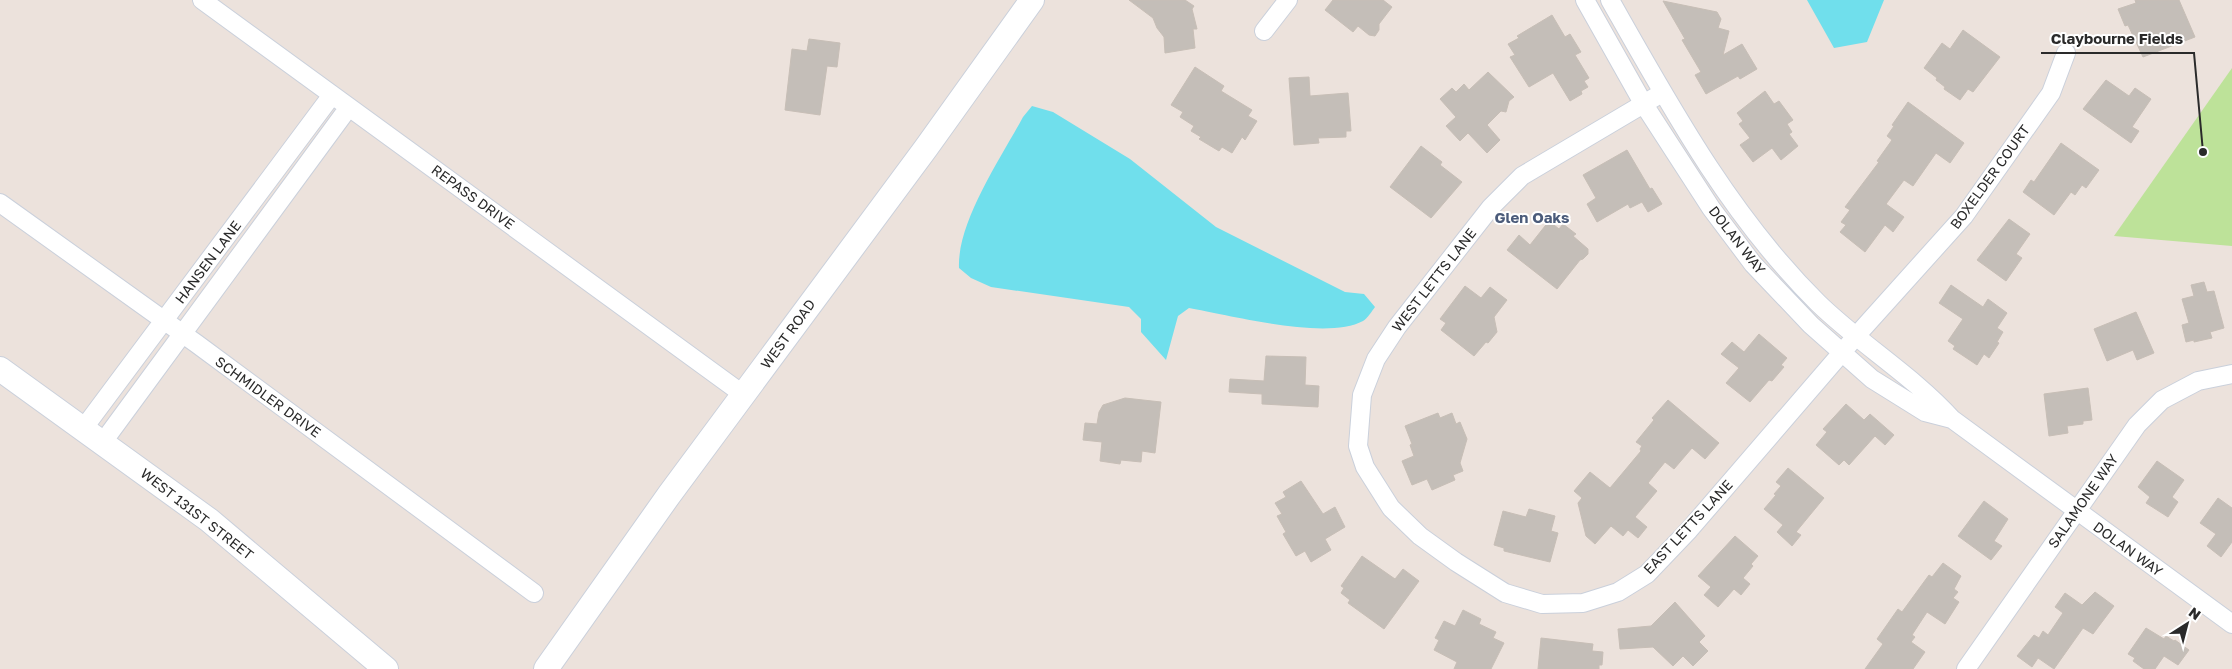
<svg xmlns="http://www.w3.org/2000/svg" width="2232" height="669" font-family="'Golos Text',sans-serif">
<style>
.green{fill:#bde299}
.water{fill:#70dfec}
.building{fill:#c4beb8;stroke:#c7beb6}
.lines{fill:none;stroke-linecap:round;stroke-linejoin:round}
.street-casing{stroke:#cad0db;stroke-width:20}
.secondary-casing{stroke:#cad0db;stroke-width:26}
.street{stroke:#fff;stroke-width:18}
.secondary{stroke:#fff;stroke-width:24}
.labels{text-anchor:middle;stroke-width:4;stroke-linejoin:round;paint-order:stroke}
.street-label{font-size:14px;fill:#2a2a2a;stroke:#fff}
.neighbourhood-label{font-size:15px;font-weight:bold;fill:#4b5b7a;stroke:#fff}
.leader{fill:none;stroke:#2a2a2a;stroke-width:2}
.callout-dot{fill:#2a2a2a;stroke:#fff;stroke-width:2}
.callout-label{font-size:15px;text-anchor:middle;font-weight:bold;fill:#2a2a2a;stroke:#fff;stroke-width:4;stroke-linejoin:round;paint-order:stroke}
</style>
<rect width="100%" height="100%" fill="#ece2dc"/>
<path class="green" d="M2232,68V246L2114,236Z"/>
<path class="water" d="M1807,0H1884L1867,42L1834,48Z
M1032,106L1053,112L1130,159L1216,227L1345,292L1364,294L1375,307C1372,311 1367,319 1363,321C1326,341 1230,315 1189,308L1178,316L1166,360L1141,332V319L1129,307L991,287L971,278L959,268C957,222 1001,158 1023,117Z"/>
<path class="building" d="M1129,0H1185L1194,6L1192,9L1197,29H1193L1195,48L1165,53L1164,37L1157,28L1153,18Z
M1333,0H1383L1392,7L1379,24V30L1375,36L1369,35L1358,26L1353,32L1325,10Z
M2135,0H2179L2195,37L2143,57L2128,25L2125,26L2118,9L2136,3Z
M1663,1L1717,12L1721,19L1718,28L1729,31L1723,55L1742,44L1757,69L1740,79L1738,76L1706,94L1695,75L1701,72L1682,40L1685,39Z
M1552,15L1565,37L1570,34L1581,52L1575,55L1589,78L1584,81L1588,87L1581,91L1582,94L1570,101L1553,73L1529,87L1510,57L1515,55L1508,44L1519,38L1517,36Z
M1963,30L2000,57L1973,92L1968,89L1960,100L1944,89L1945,87L1936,80L1937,78L1924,68L1942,43L1950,49Z
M809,39L840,43L837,67L827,66L820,115L785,110L792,49L807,51Z
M1195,67L1224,86L1221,91L1252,110L1248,116L1257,121L1245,140L1242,137L1232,153L1222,147L1219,151L1199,139L1201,137L1191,131L1194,126L1180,117L1183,112L1171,105Z
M1488,72L1514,97L1509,101L1506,112L1501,111L1487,125L1500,140L1487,153L1468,133L1460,141L1446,126L1456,117L1440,99L1452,88L1456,92L1464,84L1469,90Z
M1309,77L1310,96L1348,93L1351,131H1346V137L1318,138L1319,143L1294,145L1289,78Z
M2106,80L2129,96L2135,88L2151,99L2132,127L2139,131L2131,143L2083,109Z
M1765,91L1774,104L1779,101L1793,120L1787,124L1792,132L1789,134L1798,146L1781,160L1772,148L1753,162L1740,145L1750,138L1739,124L1743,121L1737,113Z
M1908,102L1964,143L1950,163L1936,153L1913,186L1904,180L1886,204L1904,217L1893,232L1885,225L1865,252L1840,232L1846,225L1841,222L1850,210L1845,207L1879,162L1877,161L1892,140L1887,136L1894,126L1892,125Z
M2061,143L2099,170L2086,188L2082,185L2075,195L2071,192L2054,215L2023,192L2031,180L2034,182Z
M1421,146L1442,162L1440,165L1462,182L1431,218L1390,187Z
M1627,150L1650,189L1652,188L1662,204L1648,212L1642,202L1630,208L1628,204L1597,222L1587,204L1596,198L1583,175Z
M2009,219L2030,234L2016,254L2022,258L2006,281L1977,260Z
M1549,221L1559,229L1563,224L1576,234L1573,236L1588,249V254L1583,259L1580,260L1557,289L1507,250L1519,235L1530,245Z
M2204,282L2207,292L2214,291L2224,328L2210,332L2212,338L2194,342V340L2186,342L2182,325L2189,323L2182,299L2194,296L2191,285Z
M1951,285L1983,307L1988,299L2007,313L1997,328L2003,332L1997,342L1999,343L1989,358L1984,354L1977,365L1953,349L1955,346L1948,341L1963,319L1939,303Z
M1465,286L1481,298L1490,287L1507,300L1494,317L1497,332L1488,343L1486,342L1474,356L1441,330L1446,323L1440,319Z
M2136,312L2154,353L2137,360L2133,350L2107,361L2094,329Z
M1759,334L1787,358L1781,365L1784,367L1772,381L1769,380L1750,402L1726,383L1739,368L1721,354L1732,342L1744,352Z
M1266,356L1306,357L1305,385L1319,386L1318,407L1262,404V394L1229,392L1230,379L1264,381Z
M2088,388L2092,420L2083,421V424L2067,426L2068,433L2049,436L2044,394Z
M1125,398L1161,402L1155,453L1142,451L1141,462L1121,460L1120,464L1100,461L1102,442L1083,440L1085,423L1097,424L1099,412L1103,405Z
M1668,400L1719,443L1705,459L1692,448L1674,469L1665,462L1648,483L1657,491L1635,517L1647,527L1638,538L1628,530L1623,536L1611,526L1595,544L1586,536L1578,503L1582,498L1574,491L1590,472L1610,488L1641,451L1640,449L1642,446L1636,442L1654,420L1652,418Z
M1846,404L1864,420L1870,414L1894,435L1885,445L1875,436L1849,465L1844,460L1839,465L1816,445L1827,432L1823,429Z
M1438,413L1440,418L1452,413L1456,424L1460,422L1467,439L1460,463L1463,471L1453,475L1455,480L1432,490L1427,479L1412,485L1402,461L1414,456L1410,445L1412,444L1405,426Z
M2157,461L2184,480L2172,497L2178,502L2168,517L2146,503L2150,497L2138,487Z
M1788,468L1824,498L1796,532L1801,535L1792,546L1777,532L1783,525L1764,509L1776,495L1774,494L1781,486L1776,482Z
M1301,481L1323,514L1335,507L1345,527L1325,539L1331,550L1311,562L1305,551L1296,556L1283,534L1286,532L1277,516L1282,514L1275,503L1286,497L1283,492Z
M2218,498L2232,508V542L2221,557L2207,546L2216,534L2200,523Z
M1984,501L2008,519L1994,541L2002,546L1991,560L1958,536Z
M1529,509L1555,516L1551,531L1558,533L1550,562L1504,551V548L1494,545L1503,511L1526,517Z
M1735,536L1758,556L1751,564L1753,566L1743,578L1750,584L1741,595L1734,589L1718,607L1704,595L1711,587L1698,576Z
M1362,556L1395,579L1403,569L1419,581L1384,629L1348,603L1350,600L1341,593L1344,588L1341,586Z
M1943,563L1961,576L1954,589L1958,592L1953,598L1959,602L1945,624L1927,612L1912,635L1915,637L1911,642L1925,652L1913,669H1865L1883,644L1877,639L1898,609L1902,612L1929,575L1932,577Z
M2095,592L2114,606L2093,634L2083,628L2054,669L2038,658L2032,667L2017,656L2034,635L2039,638L2043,631L2048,635L2063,613L2055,607L2065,593L2082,605Z
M1675,602L1705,636L1699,642L1708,651L1693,666L1683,656L1673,666L1653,647L1620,649L1618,629L1651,626Z
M1463,610L1481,619L1479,624L1496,632L1493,638L1504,643L1491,669H1454L1457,662L1434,650L1439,640L1435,638L1444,621L1455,626Z
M2146,628L2164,639L2166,636L2174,641L2175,640L2189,650L2178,665L2164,656L2155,669H2144L2133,661L2135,658L2128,654Z
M1541,638L1593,644L1592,651L1603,652L1602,665H1599V669H1538Z"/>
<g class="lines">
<g class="street-casing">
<path id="street" d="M202,0L744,395
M1585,0L1643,103L1711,208L1753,264L1811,325L1872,379L1925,412L1952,419
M1610,0C1670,106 1730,216 1818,303C1860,344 1912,375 1952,419L2232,624
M1264,31L1288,0
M1662,93L1522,176L1491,207L1397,327L1376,359L1362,395L1358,446L1365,467L1391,508L1420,536L1456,562L1505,593L1542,604L1583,603L1618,592L1647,574L1689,530L1857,335L1964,216L2051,93L2066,53
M0,203L197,344L534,593
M83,429L332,95
M103,442L349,107
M1966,669L2137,425L2162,400L2198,381L2232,374"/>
</g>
<g class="secondary-casing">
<path id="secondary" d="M0,369L209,520L386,669
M546,669L669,495L926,148L1032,0"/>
</g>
<use href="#street" class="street"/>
<use href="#secondary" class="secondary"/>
</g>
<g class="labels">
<g class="street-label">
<text transform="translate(1990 177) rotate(-54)" y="5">BOXELDER COURT</text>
<text transform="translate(473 197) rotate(36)" y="5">REPASS DRIVE</text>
<text transform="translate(1737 240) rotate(52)" y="5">DOLAN WAY</text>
<text transform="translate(208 262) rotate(-53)" y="5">HANSEN LANE</text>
<text transform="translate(1434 280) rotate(-52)" y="5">WEST LETTS LANE</text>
<text transform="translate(788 334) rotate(-54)" y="5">WEST ROAD</text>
<text transform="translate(268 397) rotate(36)" y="5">SCHMIDLER DRIVE</text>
<text transform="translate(2083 501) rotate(-55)" y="5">SALAMONE WAY</text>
<text transform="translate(197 514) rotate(38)" y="5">WEST 131ST STREET</text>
<text transform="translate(1688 527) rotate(-47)" y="5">EAST LETTS LANE</text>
<text transform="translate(2128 549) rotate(36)" y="5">DOLAN WAY</text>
</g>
<g class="neighbourhood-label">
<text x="1532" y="223">Glen Oaks</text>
</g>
</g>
<path class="leader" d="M2203 152L2194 53H2041"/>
<circle class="callout-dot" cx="2203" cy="152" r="5"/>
<g class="callout-label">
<text x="2117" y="44">Claybourne Fields</text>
</g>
<g transform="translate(2187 624) rotate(36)" stroke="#ffffff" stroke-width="4" paint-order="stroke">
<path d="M0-4L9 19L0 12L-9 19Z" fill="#2a2a2a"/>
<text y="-8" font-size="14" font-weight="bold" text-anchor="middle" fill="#2a2a2a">N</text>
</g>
</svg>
